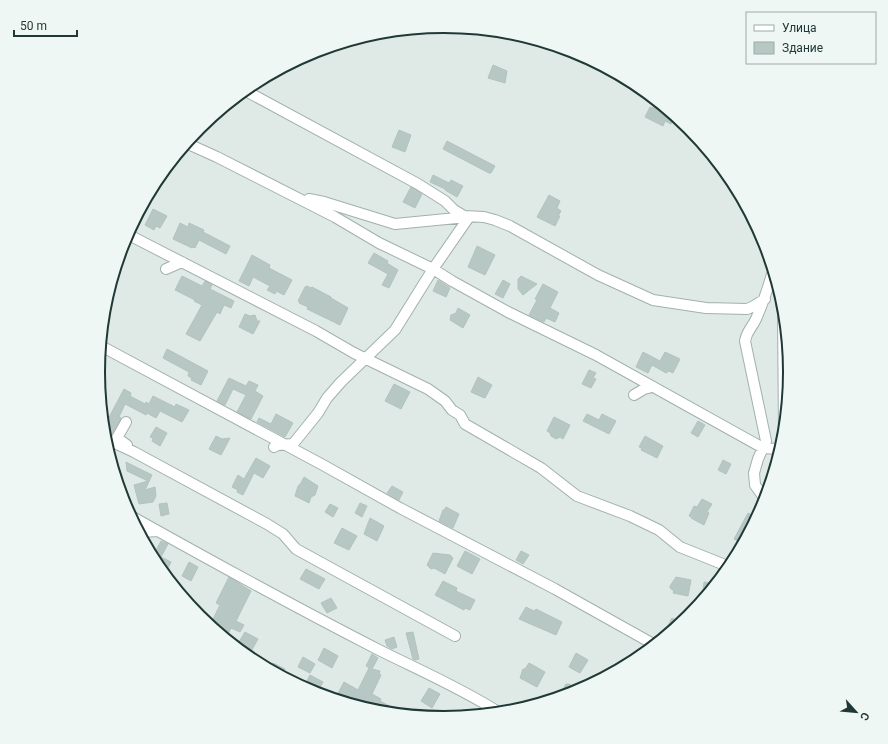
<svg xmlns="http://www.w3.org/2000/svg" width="888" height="744" font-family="Roboto,sans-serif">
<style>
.building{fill:#b7c7c3;stroke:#b2c3bf}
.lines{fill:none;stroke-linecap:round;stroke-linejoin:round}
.minor-casing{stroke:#a2b1ae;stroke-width:12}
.minor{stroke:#fff;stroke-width:10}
.rim{fill:none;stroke:#203936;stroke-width:2}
</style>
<rect width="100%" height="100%" fill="#dfeae7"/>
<path class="building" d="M574,52L588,58L584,64L571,57Z
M493,65L507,71L505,83L488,78Z
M650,107L652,108L653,107L660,111L661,109L675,117L671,124L665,121L663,126L645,117Z
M399,130L411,135L405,152L392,147Z
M447,141L495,166L491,173H489L443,149Z
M433,175L449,183L451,180L463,186L457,197L445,190V189L430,182Z
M411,187L422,194L415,208L403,202Z
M549,195L560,201L557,208L561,211L558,216H560L555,226L537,217Z
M153,209L167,216L160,228L156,226L154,230L145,225Z
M180,223L188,227L189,223L204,230L203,232L230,246L226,254L199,240L195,248L192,247V248L173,239Z
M477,246L495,255L485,275L468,267Z
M374,253L388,261L387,263L398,270L389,288L382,285L388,274L368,263Z
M252,255L270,265L269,268L292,280L284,295L276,291L275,294L267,290L270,286L253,277L249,286L239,281Z
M182,276L202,286L205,281L212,285L210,289L234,301L231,308L224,305L220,314L217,312L200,341L186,334L202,305L194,301L195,300L175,290Z
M521,276L537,284L523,295L518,289V279Z
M438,280L450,288L446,297L433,291Z
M503,280L510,284L503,298L495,294Z
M543,284L558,292L550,308L559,313L555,322L546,318L544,322L529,315L537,300L535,299Z
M307,286L311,288L312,287L331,297V298L348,308L340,325L307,309L308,307L299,303L300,302L298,301L305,287Z
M458,308L470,315L463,328L450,320L451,315L456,313Z
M245,314L250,316L255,315L257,321H260L253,334L239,327Z
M167,349L208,371L201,385L191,380L192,378L188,376L189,372L163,358Z
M643,352L660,361L665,352L680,359L673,373L669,371L666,373L652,365L648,373L636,367Z
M589,370L596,373L593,378L596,379L591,388L582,384Z
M478,377L492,385L485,398L482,397L471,392Z
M229,378L246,386L249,381L258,385L255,391L263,396L251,419L237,412L246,395L233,389L225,405L217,401Z
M394,384L410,392L401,409L385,401Z
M124,389L131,393L130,396L145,404L146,402L149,404L153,396L175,407L176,404L189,410L182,422L160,411L156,418L147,413L146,415L125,404L119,417L121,418L112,434L104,432L103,423H106Z
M276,414L293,423L285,437L257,422L259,418L271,424Z
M587,414L599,420L602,414L616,421L609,434L583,421Z
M554,417L570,425L563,439L560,437L556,439L551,436L550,433L547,431Z
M698,421L705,425L698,437L691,433Z
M156,427L167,433L160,446L152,441L153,438L150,437Z
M216,436L222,439L230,438L221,455L209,449Z
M645,436L663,446L657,458L641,450L642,448L639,447Z
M256,458L270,466L263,478L254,473L243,495L237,492L238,490L232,487L238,475L244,479Z
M723,460L731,464L726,474L718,470Z
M126,462L152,475L145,490L155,487L156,496L153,502L139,504L134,485L148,481L127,471Z
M304,477L318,486L315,495L311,497L309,503L295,496L298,486L301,483Z
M392,486L403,492L399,500L387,493Z
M702,499L712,504L707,512L709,513L704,525L691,518L692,517L689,516L694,506L697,507Z
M167,503L169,514L161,516L159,504Z
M360,503L367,506L362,517L355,513Z
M330,504L338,508L333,517L325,512Z
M446,507L459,514L453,528L439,521L443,510H444Z
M748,513L757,518L743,544L734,539Z
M370,518L384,526L377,541L364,534Z
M342,528L357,536L349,550L334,543Z
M161,541L168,544L161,557L171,562L165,574L156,564L149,551L154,554Z
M465,551L480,559L472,574L457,566Z
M521,551L529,555L523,564L516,560Z
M433,553L450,555L453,558L445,574L434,568L431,569L427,565Z
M189,562L198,567L191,581L182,576Z
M306,569L325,579L319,589L300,579Z
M229,577L251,591L236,621L244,625L240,632L231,628L226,638L210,625L220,605L216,603Z
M676,577L691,580L688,596L673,593L674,591L670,588V586Z
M443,581L457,588L456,591L475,600L470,610L465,608L464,610L435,595Z
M704,582L716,584L702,600Z
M331,598L337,608L327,613L321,603Z
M526,607L534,611L536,609L562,622L556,635L519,619Z
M672,618L681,623L660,640Z
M245,632L258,639L248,657L236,647Z
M413,632L419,659L415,660L413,659L406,633Z
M394,637L397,647L392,649L387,646L385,640Z
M324,648L338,656L332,668L318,660Z
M576,653L588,660L580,673L569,667Z
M372,654L378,658L372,669L380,671L379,674L381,675L372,694L381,699L380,701L405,714L376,711L359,706L350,701L349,703L335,699L344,682L358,690L369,668H370L366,666Z
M303,657L315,664L310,673L298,667Z
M273,663L285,669L282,676L270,669Z
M529,663L545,672L537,687L520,678L523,669H525Z
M310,675L323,682L317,693L306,688L309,682L307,681Z
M566,684H569L579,690L559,697Z
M429,688L440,694L432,708L421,701Z"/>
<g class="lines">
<g class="minor-casing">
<path id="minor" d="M244,90L418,184L445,201L454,210L464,216L484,217L495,220L510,226L598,275L653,300L706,308L747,309L752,307L765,299
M186,143L217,157L335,217L379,243L433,269L452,281L508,312L596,355L763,448L780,449
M309,199L324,202L395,224L467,217
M127,234L316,331L354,353L428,389L445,401L452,410L460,415L465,424L541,468L577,496L630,516L659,530L680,547L730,567
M166,269L182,262
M780,295L783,314L784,315
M783,314L784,434
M101,346L323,465L400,508L555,589L655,645
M634,395L644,389L652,387
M126,422L117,438L127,445
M104,438L134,452L267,524L283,534L296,549L455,636
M274,447L278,445L293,444L318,413L327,398L341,382L395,330L433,269L469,217
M765,499L755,485L754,473L758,459L766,441L745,341C747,330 752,328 756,319C763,303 768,288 773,271
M131,516C213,562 295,607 379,650C419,670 461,688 500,713
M140,534L142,532L157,531"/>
</g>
<use href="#minor" class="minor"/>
</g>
<path d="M0 0H888V744H0ZM105 372a339 339 0 1 1 678 0a339 339 0 1 1-678 0Z" fill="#eff7f4" fill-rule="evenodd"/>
<path class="rim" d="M105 372a339 339 0 1 1 678 0a339 339 0 1 1-678 0Z"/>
<rect x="746" y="12" width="130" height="52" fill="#eff7f4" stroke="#9caba8"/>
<rect x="754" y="25" width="20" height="6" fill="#ffffff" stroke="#9caba8"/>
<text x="782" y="32" font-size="12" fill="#203936">Улица</text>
<rect x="754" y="42" width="20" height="12" fill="#b7c7c3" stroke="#9caba8"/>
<text x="782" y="52" font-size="12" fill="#203936">Здание</text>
<g transform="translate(856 712) rotate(117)" stroke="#eff7f4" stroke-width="3" paint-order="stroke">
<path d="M0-3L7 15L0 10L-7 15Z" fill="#203936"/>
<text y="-6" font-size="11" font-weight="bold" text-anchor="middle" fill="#203936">С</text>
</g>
<path d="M14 30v6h63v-6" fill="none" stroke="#203936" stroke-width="2"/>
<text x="20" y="30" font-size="12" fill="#203936" stroke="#eff7f4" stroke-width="3" paint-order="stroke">50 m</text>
</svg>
